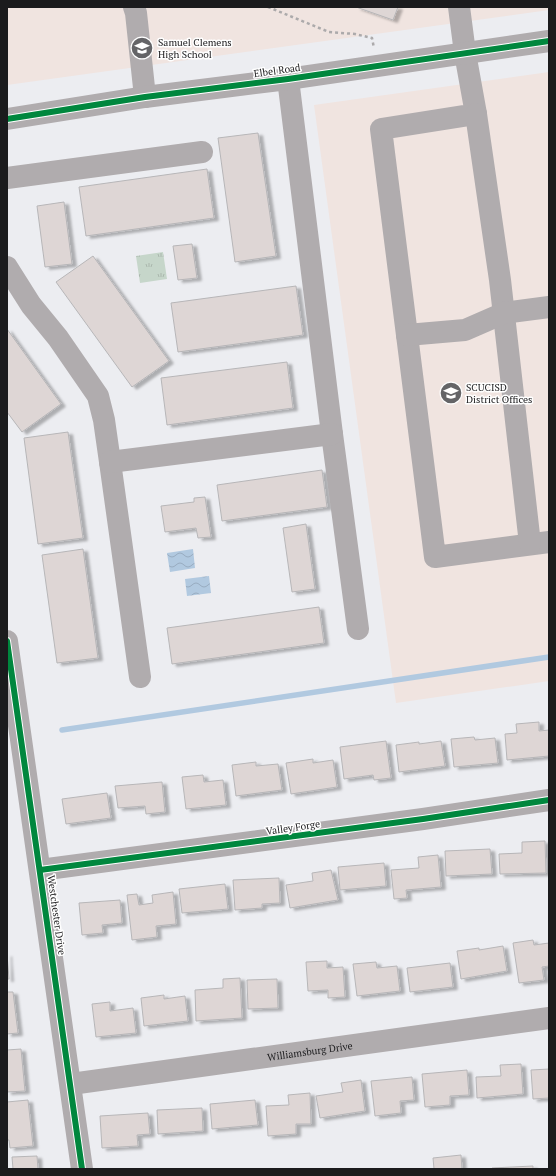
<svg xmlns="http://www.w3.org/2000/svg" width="556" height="1176" font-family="'PT Serif',serif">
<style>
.education{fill:#f0e4e0}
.park{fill:url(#park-tufts)}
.water{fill:url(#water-waves)}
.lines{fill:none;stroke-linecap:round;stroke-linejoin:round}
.stream{stroke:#b1c9e0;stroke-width:5.5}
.building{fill:#ded6d5;stroke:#b7b6b8;filter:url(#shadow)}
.path{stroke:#acaaab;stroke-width:2.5;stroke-dasharray:3 3;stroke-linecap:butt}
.minor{stroke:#b0acae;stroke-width:22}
.cycleway-casing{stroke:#fff;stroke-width:8}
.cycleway{stroke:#00873e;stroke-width:6}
.labels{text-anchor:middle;stroke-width:3;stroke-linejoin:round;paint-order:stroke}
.poi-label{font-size:10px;fill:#1b1b1d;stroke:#fff;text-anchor:start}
.street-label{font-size:10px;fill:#1b1b1d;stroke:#fff}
</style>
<defs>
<pattern id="park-tufts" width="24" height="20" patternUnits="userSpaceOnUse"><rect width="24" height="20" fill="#c6d6ca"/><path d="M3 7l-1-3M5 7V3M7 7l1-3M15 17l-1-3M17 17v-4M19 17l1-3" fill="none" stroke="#aab7ad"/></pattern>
<pattern id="water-waves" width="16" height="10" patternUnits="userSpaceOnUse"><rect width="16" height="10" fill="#b1c9e0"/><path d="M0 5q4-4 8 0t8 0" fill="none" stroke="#98acc0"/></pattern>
<filter id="shadow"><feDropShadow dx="4.5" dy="2.5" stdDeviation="1" flood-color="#0004"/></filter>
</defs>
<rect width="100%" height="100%" fill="#ecedf1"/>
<path class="education" d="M7,7H549V10L7,85Z
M549,72V681L396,703L314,105Z"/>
<path class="park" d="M163,252L167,279L140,283L136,256Z"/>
<path class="water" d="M193,549L195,568L170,572L167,553Z
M209,576L211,593L187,596L185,579Z"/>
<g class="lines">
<path class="stream" d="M62,730L549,657"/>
</g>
<path class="building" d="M356,7H398L393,20Z
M258,133L276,256L235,262L218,138Z
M207,169L214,218L86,236L79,187Z
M64,202L72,264L45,267L37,206Z
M192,244L197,278L178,280L173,246Z
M93,256L169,361L132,387L56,282Z
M296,286L303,335L178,352L171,303Z
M7,329L61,404L22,432L7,412Z
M287,362L293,408L167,425L161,378Z
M68,432L83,538L38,544L24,438Z
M322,470L327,507L222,521L217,485Z
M205,497L211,537L198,538L196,528L165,532L161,506L194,502V498Z
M306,524L315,589L292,592L283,528Z
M83,549L98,658L57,663L42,555Z
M319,607L324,643L172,664L167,628Z
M539,722V731L549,730V756L507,760L505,734L517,733L516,724Z
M474,737L475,740L495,738L498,763L454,767L451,739Z
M386,741L391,778L374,780L373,775L344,779L340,747Z
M441,741L445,766L399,772L396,745L419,742V744Z
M313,759V763L333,760L337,787L291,794L286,763Z
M256,762V766L278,764L282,790L236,796L232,765Z
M203,775L204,782L223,780L226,805L186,809L182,777Z
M162,782L165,812L146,814L145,806L118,808L115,786Z
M107,793L111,818L66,824L62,799Z
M545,841L546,873L500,874L499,854L522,853V842Z
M490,849L492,874L446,876L445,851Z
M438,855L441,887L406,890L407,898L394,899L391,870L419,868L418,857Z
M384,863L386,886L340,890L338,867Z
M331,870L338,900L290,908L286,885L313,881L312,873Z
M279,878L280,903L262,904V908L235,910L233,880Z
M225,884L228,909L182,913L179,889Z
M173,892L176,924L156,926L157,937L132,940L127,895L137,894L139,905L153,903L152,895Z
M120,900L122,923L102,925L103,933L82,935L79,903Z
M533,940L534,945L549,943V966L542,967L544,980L519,983L513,943Z
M503,946L507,971L461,979L457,951L479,948V950Z
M7,954L9,979H7Z
M327,961V968L343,967L345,997L328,998V990L308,991L306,962Z
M376,962L377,968L397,966L400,991L357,996L353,964Z
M450,963L453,987L410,992L407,968Z
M240,978L242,1018L196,1021L195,990L223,988V979Z
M277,979L278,1008L248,1009L247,980Z
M7,992H13L18,1033L7,1034Z
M164,995V999L185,996L188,1021L144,1026L141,998Z
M110,1002V1011L133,1008L136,1033L96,1037L92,1004Z
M21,1049L25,1091L7,1092V1050Z
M521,1064L523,1094L477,1098L476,1077L501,1076L500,1065Z
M549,1069V1098L533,1099L531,1070Z
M467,1070L469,1095L450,1096V1105L425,1107L422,1074Z
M412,1077L414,1100L400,1101L401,1113L375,1116L371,1081Z
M361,1080L365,1111L320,1118L316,1096L343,1092L341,1083Z
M310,1093L311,1124H296V1134L268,1136L266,1106L289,1105L288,1095Z
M28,1100L33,1146L10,1148L9,1140H7V1102Z
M255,1100L258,1125L212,1129L210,1104Z
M202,1108L203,1131L158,1134L157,1110Z
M148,1113L150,1134L137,1135L138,1146L102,1148L100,1116Z
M461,1155L462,1169H434L433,1158Z
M37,1156L38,1169H7H13L12,1157Z
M533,1166V1169H492V1168Z"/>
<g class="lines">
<path class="path" d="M268,7L329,32L355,34L372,38L374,48"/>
<g class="minor">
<path d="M134,7L136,13L145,97"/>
<path d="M459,7L465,53L476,114L381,129L435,557L549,542"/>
<path d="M288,79L332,434L358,629"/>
<path d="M476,114L500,280L530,544"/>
<path d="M7,119L145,97L288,79L549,41"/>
<path d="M7,178L202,152"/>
<path d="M7,267L31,305L58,338L98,396L104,420L110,462L140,677"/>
<path d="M407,335L465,330L504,313L549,307"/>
<path d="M110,462L332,434"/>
<path d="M7,641L82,1169"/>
<path d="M40,870L423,819L549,800"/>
<path id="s1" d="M71,1084L549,1018"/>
</g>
<g class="cycleway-casing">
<path id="cycleway" d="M7,119L145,97L288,79L549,41
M7,641L82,1169
M40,870L423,819L549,800"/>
</g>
<use href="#cycleway" class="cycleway"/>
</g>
<defs>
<g id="school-disc" transform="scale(1.15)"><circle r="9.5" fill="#646467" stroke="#fff"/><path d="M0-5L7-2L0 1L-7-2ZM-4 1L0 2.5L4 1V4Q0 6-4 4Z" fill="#fff"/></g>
</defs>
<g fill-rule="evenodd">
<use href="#school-disc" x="142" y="48"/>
<use href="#school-disc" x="451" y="393"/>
</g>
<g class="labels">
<g class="poi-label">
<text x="158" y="46">Samuel Clemens<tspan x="158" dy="12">High School</tspan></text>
<text x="466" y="391">SCUCISD<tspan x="466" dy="12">District Offices</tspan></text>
</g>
<g class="street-label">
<text transform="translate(277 70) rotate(-8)" y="4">Elbel Road</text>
<text transform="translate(293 827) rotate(-8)" y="4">Valley Forge</text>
<text transform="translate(57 915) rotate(82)" y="4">Westchester Drive</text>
<text dy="4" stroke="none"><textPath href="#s1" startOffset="241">Williamsburg Drive</textPath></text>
</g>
</g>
<rect width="556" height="1176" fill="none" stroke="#1b1b1d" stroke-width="16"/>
</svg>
